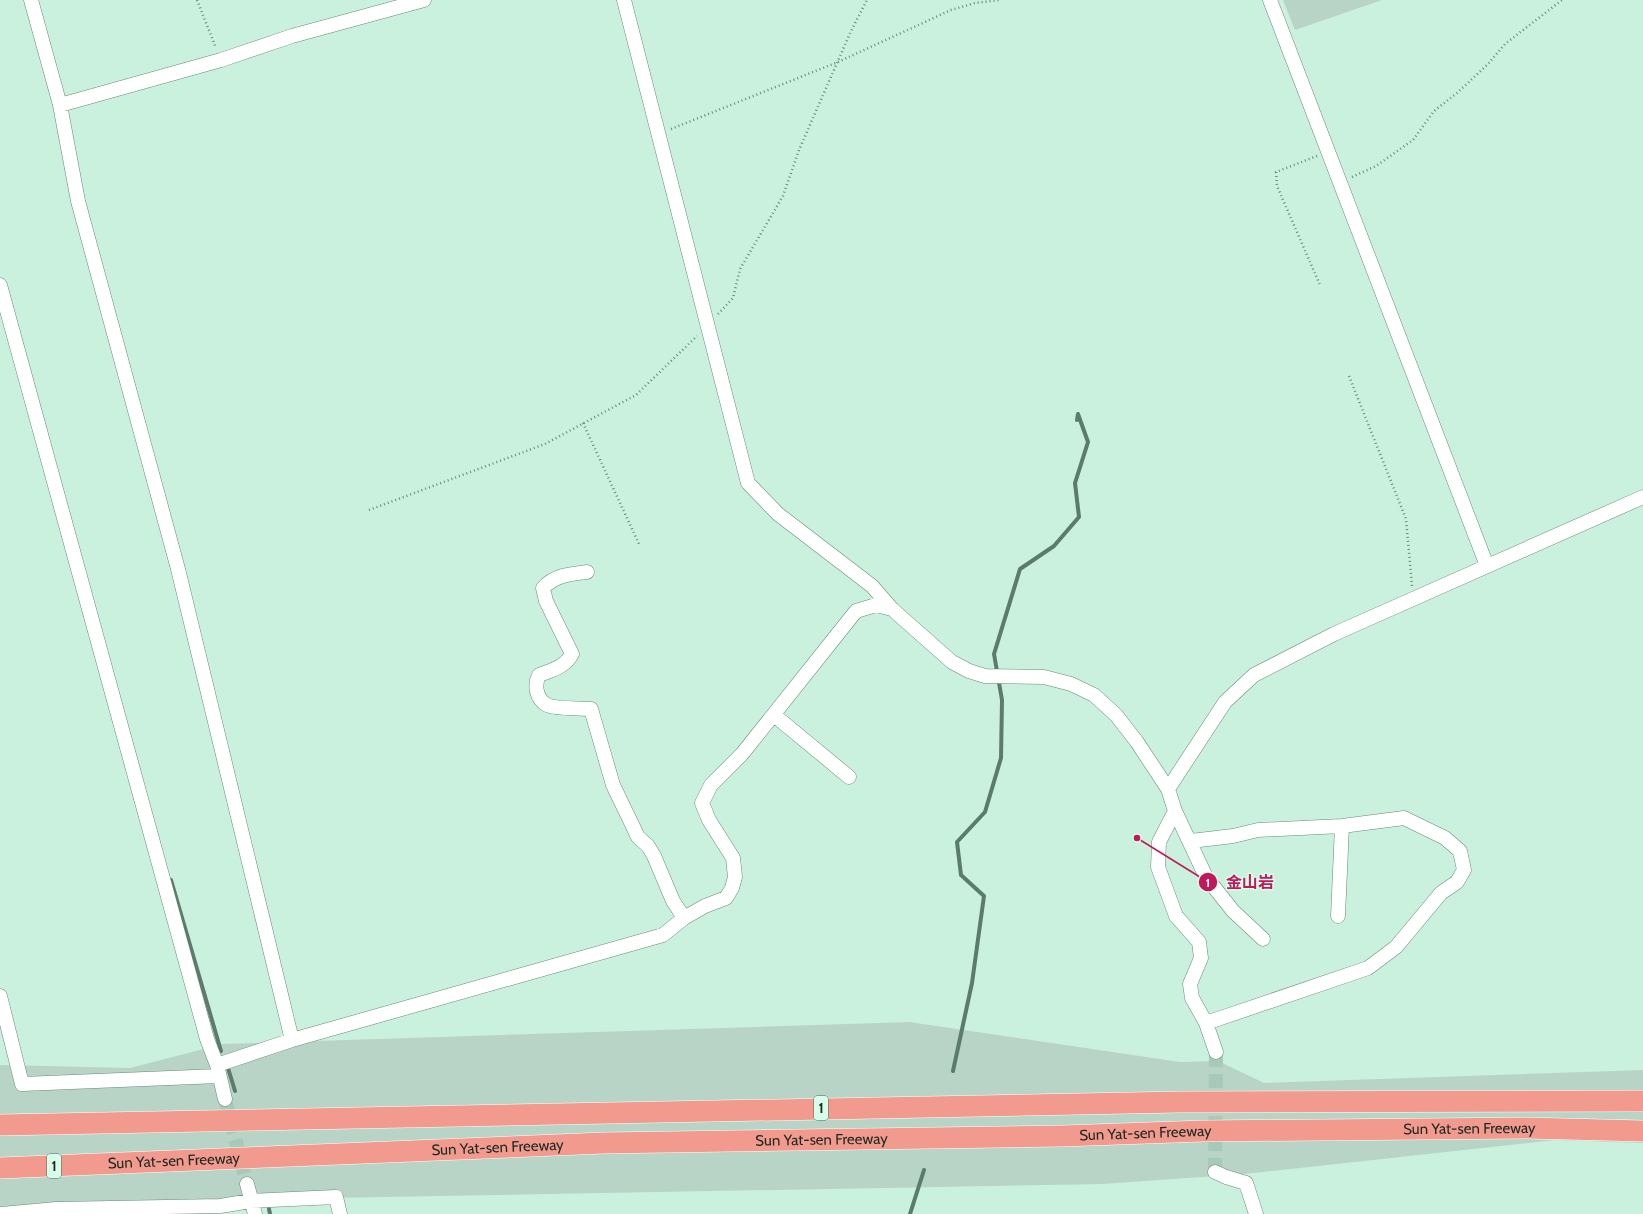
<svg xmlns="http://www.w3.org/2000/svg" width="1643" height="1214" font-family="Cabin,'Noto Sans TC',sans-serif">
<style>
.green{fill:#b8d4c6}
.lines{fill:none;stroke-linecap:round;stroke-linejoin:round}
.stream{stroke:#5b7c6c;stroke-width:4}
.minor-tunnel{stroke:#a7c9b8;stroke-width:14;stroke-dasharray:14 7;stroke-linecap:butt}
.minor-casing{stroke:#688c7b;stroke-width:15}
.highway-casing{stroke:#fff;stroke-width:22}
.path{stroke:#6d887b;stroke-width:2.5;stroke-dasharray:1 3;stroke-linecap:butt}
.minor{stroke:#fff;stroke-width:14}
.highway{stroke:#f39a8f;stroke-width:21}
.labels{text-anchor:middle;stroke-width:3;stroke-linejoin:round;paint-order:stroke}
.shield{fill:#d7feea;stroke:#53695e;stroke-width:1}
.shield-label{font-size:14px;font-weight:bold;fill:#1a2922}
.street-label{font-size:15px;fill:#1a2922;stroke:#d7feea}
.leader{fill:none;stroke:#c2185b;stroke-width:1.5}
.callout-dot{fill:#c2185b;stroke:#d7feea;stroke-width:1.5}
.mark-label{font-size:12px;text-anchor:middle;font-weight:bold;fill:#fff}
.callout-label{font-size:16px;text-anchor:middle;font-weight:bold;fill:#c2185b;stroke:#d7feea;stroke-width:3;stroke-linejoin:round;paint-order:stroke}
</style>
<rect width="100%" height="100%" fill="#caf1dd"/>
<path class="green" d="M1283,0H1382L1295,30Z
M909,1022L1180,1062L1218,1061L1264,1083L1643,1070V1143L1555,1140L1244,1174L1103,1184L270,1199L0,1209V1065L130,1068L223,1044Z"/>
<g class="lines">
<path class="stream" d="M171,880L221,1051
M228,1068L235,1091
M953,1071L972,983L984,896L961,875L957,842L985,812L1001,758L1002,700L994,654L1020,569L1054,546L1079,517L1075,483L1088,442L1078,414L1077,420
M269,1209L270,1214
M910,1214L924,1170"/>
<path class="minor-tunnel" d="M225,1099L247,1184
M1215,1172L1216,1052"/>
<g class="minor-casing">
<path id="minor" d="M31,0L60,105L78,201L178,569L292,1040L217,1065L225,1099
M624,0L748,483L778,514L872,586L892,609L952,662L969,671L985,676L1044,677L1071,684L1094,695L1116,715L1137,742L1168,789L1175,811L1206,877L1233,911L1263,939
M1270,0L1487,566
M60,105L221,60L292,36L424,0
M0,285L207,1039L217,1065
M587,572C570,574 555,575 543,588L546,601L572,654C565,667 552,670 539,675C534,685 536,699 547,705C554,709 581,708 591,709L613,785L638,837L648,846L654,856L673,901L684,918
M774,715L849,777
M1168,789L1225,702L1254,675L1334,634L1643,497
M1175,811L1159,842L1158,867L1176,916L1199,942L1201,958L1190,984L1192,998L1206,1023
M1191,841L1233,836L1258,830L1342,826L1404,818L1445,838L1460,851L1464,870L1457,882L1441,893L1396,947L1368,968L1206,1023L1216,1052
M1338,916L1342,826
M0,996L22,1084L219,1076
M292,1040L663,935L684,918L705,906L726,898L732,888L735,877L733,858L709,820L702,803L711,785L742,754L856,611L876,605L892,609
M1215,1172L1226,1177L1246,1183L1256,1214
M247,1184L255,1214
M2,1214L56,1209L220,1206L251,1201L336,1197L340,1214"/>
</g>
<g class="highway-casing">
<g id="highway">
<path d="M0,1125L1180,1102L1643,1101"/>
<path id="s1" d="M0,1168L604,1143L1063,1136L1203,1131L1527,1128L1643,1131"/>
</g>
</g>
<path class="path" d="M197,0L216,48
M671,129L838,62L951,10L975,3L999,0
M1317,156L1276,172L1277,186L1320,285
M1352,177L1376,166L1413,140L1434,111L1457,93L1488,64L1505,44L1562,0
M718,314L733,298L740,269L783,196L799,150L851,31L867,0
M1349,376L1406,519L1412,586
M583,423L639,544
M369,510L545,444L636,395L697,336"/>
<use href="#minor" class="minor"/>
<use href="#highway" class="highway"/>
</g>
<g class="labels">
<g class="shield">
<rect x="814" y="1096" width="14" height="24" rx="3"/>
<rect x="47" y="1154" width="14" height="24" rx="3"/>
</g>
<g class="shield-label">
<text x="821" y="1113">1</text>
<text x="54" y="1171">1</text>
</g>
<g class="street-label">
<text dy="5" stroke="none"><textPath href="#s1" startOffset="1470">Sun Yat-sen Freeway</textPath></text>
<text dy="5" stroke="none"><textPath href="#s1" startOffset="1146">Sun Yat-sen Freeway</textPath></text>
<text dy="5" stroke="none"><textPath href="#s1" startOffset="822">Sun Yat-sen Freeway</textPath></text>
<text dy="5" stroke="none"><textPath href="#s1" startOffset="498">Sun Yat-sen Freeway</textPath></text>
<text dy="5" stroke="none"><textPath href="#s1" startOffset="174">Sun Yat-sen Freeway</textPath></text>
</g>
</g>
<path class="leader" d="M1137 838L1208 882"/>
<g class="callout-dot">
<circle cx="1137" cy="838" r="4"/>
<circle cx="1208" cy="882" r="10"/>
</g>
<g class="mark-label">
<text x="1208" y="887">1</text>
</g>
<g class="callout-label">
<text x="1250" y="888">金山岩</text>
</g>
</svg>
